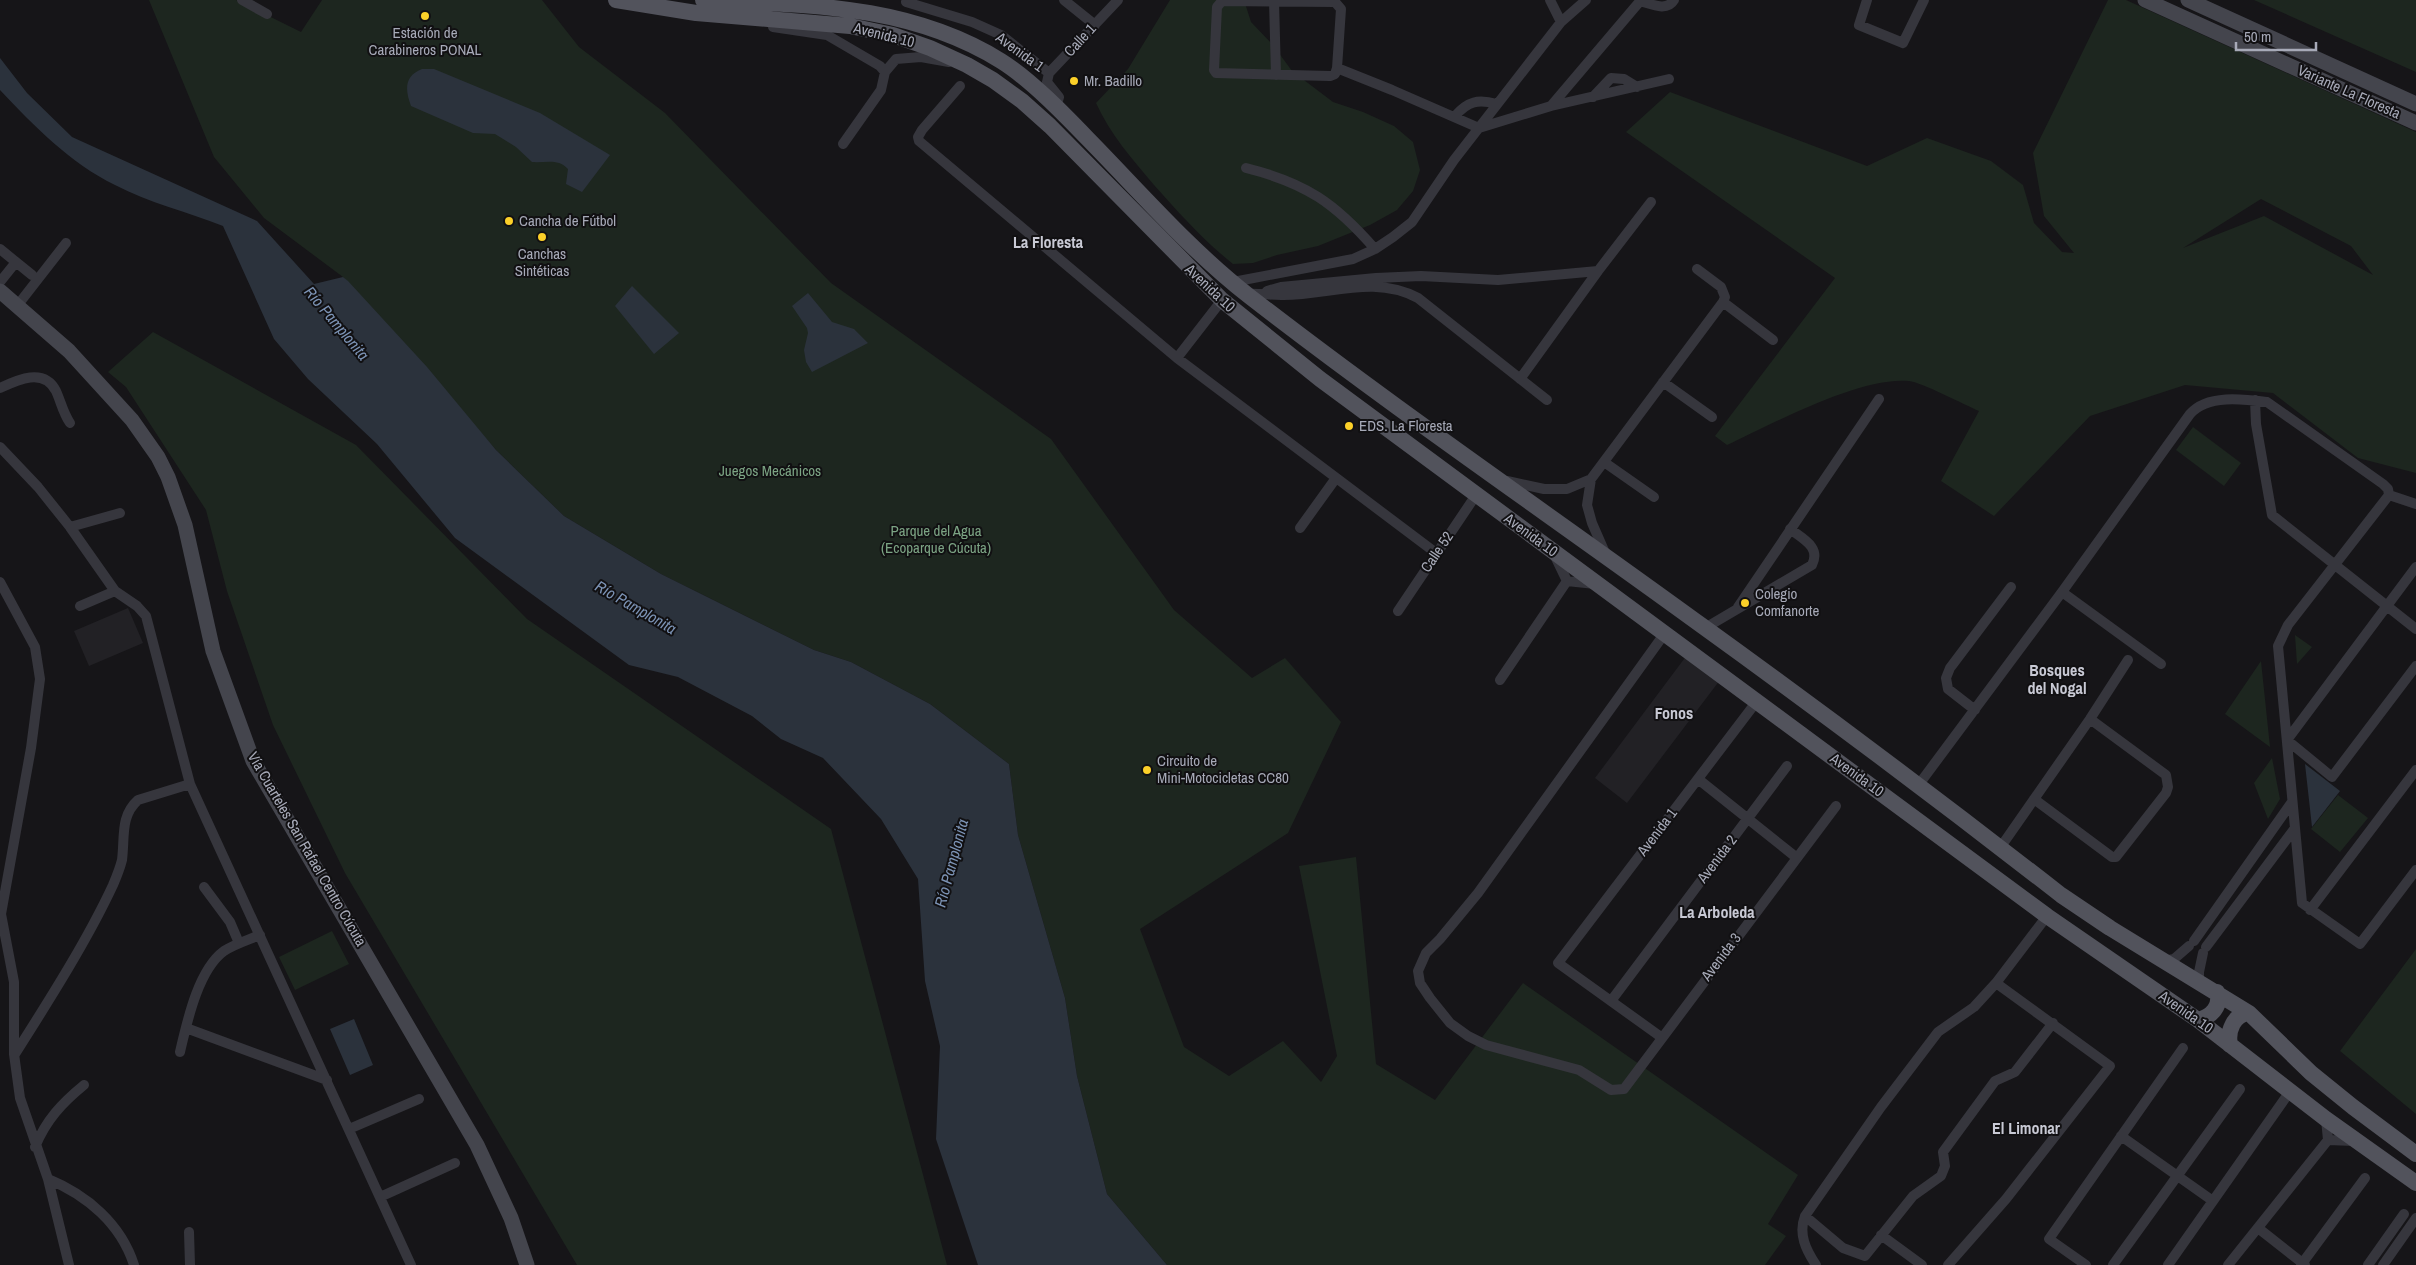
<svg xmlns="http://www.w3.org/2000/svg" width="2416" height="1265" font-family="'Archivo Narrow',sans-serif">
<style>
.built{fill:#222125}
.green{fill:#1d261f;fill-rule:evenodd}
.water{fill:#2b323c}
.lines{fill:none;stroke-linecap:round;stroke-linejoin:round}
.street{stroke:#36363d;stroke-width:10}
.secondary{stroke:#44454d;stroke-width:15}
.primary{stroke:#52535c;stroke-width:16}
.poi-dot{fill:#fcd029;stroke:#111012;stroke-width:2}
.labels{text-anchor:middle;stroke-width:4;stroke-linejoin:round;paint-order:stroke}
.poi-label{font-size:15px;fill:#a7aab8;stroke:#111012;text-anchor:start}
.street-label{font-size:15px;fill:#a7aab8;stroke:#111012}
.park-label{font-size:15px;fill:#7ca484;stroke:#111012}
.neighbourhood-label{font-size:16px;font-weight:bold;fill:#c8c9d4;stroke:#111012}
.water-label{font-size:16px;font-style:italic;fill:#7c93b5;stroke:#111012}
</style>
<rect width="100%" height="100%" fill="#161518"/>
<path class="built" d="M128,608L143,643L89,666L74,631Z
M1687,655L1720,680L1627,803L1595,778Z"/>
<path class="green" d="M149,0H236L301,32L322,0H542L579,47L665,113L831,283L1051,439L1174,610L1252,678L1285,658L1341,722L1288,833L1140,929L1184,1047L1229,1076L1283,1041L1321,1082L1337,1056L1299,866L1356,857L1376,1064L1435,1100L1523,983L1798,1175L1768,1224L1786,1236L1765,1265H1167L1107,1194L1077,1076L1065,998L1018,835L1009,764L930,704L851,662L814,650L661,574L564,516L496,450L343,277L264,218L214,157Z
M1170,0H1244L1251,22L1273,45L1292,71L1333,102L1363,112L1394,126L1413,142L1420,170L1413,191L1397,210L1370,225L1318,246L1277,255L1253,263L1233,264C1203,240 1179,213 1154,185C1132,159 1110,134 1096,103L1128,69Z
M2108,0H2126L2416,132V473L2358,458L2273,393L2185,385L2090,416L1994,516L1941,481L1979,411C1965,405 1921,382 1909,381C1860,376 1772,424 1727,445L1715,436L1835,278L1626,132L1670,92L1867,166L1927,138L1991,161L2023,185L2034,223L2062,252L2074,253L2044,216L2033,153ZM2261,199L2351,246L2373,275L2264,216L2183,248Z
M2254,0H2416V72Z
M153,332L356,445L527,619L831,829L947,1265H577L345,873L273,725L227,591L206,510L126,387L108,372Z
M2193,427L2241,463L2224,486L2176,450Z
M2295,635L2312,647L2297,664Z
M2261,661L2270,747L2225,714Z
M2272,758L2280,799L2268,819L2254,783Z
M2338,795L2368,818L2340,852L2311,829Z
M332,931L349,964L295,990L279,957Z
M2416,949V1114L2340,1051Z"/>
<path class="water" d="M0,58L27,93L72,137L257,221L314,284L343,277L348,281L427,367L496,450L564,516L661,574L814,650L851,662L930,704L1009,764L1018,835L1065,998L1077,1076L1107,1194L1167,1265H978L936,1139L940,1046L925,981L918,879L881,819L823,758L781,739L752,716L678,677L629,665L455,538L377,444L308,379L274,339L223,226C188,212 149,203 115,185C70,163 34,126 0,90Z
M422,69H434L540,113L610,155L582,192L566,184L568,169C558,158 546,163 532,162L516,147L495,134L473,133L411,106C405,90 404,76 422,69Z
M632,286L679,333L654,354L615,306Z
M808,293L832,322L854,329L868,343L812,372L806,362L804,350L808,333L807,328L792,306Z
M2305,764L2340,791L2312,827Z
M354,1019L373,1065L350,1075L330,1029Z"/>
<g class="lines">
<path class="street" d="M242,0L267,14
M1064,0L1095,25
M1550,0L1561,22
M1867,0L1859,25L1903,43L1924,0
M1222,1L1335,2L1341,9L1337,68L1335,74L1330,76L1216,73L1214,70L1217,7Z
M1274,1L1276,75
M1640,1C1651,4 1667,12 1674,0
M906,2L972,22L1001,35L1049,73
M773,27L827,35L880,66L885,72
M1337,68L1392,90L1479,128L1551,106L1669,79
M960,86L922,130L918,137L919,141L1177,358L1436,553
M1593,97L1611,78L1624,79L1637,87
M1551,106L1641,0
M1056,107L1059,97L1047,82L1049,73L1118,0
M1455,116C1468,101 1478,99 1497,104
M843,144L881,90L885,72L896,59L921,57L949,62
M1246,168C1306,183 1335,203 1375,249
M0,249L32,275
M0,282L16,262
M1233,282L1353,259L1375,249L1393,237L1412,222L1454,160L1561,22L1586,0
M1267,291L1281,287L1376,278L1421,276L1498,280L1598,271
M1246,294C1258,293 1269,295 1281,295C1328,296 1373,274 1418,298L1547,400
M1723,302L1773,340
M17,306L66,243
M1177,358L1222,300
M1520,379L1598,271L1651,202
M1663,382L1712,417
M0,388C17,380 44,367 56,391C61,402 63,413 70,423
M2255,400L2256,424L2272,515L2416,629
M0,447L38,487L70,527L115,591L137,606L146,616L190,784L411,1265
M1604,462L1654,497
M1507,481L1544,489H1567L1591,479
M2389,495L2288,625L2278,646L2302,903L2360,944L2416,870
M2389,495L2416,504
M70,527L120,513
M1300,528L1336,478
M1554,554L1567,581L1595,584
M1606,555L1592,523L1587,505L1591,479L1723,302L1725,297L1721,287L1697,269
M2416,567L2287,740L2332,777L2416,666
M0,582L35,647L40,679L31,748L1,914L14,982V1054L20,1098L48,1179L69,1265
M2062,592L2161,664
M80,606L115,591
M1738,607L1879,399
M1398,611L1476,495
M1705,628L1812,565C1821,547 1803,539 1790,529
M1665,633L1478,893L1440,939L1426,953L1418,971L1420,983L1430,998L1450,1023L1468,1036L1486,1045L1579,1070L1611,1090L1624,1089L1836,806
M1500,680L1567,581
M1975,710L1948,689L1946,678L1950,668L2011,587
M1698,779L1797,858
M1917,787L2062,592L2190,414C2207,394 2244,399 2267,402L2383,484L2388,489L2389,495
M2034,799L2112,857H2116L2166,793L2168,787L2166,775L2090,719
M2000,848L2090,719L2128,660
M204,887L230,922L239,943
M2310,910L2416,770
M2194,941L2292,802
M2206,947L2295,828
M2164,961L2174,959L2189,946
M2199,982V972L2203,953
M1611,1001L1787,766
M186,1028L327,1080
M1661,1037L1558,963L1757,701
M180,1052C187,1022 198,970 224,951C235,944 248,940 260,935
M15,1054C48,1002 87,941 113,885C116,878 120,868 122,860C125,837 120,816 138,800L190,784
M349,1129L419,1099
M2121,1136L2213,1201
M2328,1140L2354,1141
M35,1147C46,1120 62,1103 84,1085
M48,1179C87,1195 121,1224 134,1265
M380,1197L455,1163
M1805,1216L1843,1248L1865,1256L1913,1196L1941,1176L1945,1166L1943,1152L1995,1081L2015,1072L2053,1023
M2258,1228L2305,1265
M189,1232L190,1265
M1881,1235L1922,1265
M1816,1265C1806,1250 1798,1234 1805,1216L1881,1107L1938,1032L1974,1007L1996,983L2047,916
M1948,1265L2006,1199L2110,1066L1996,983
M2086,1265L2049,1239L2183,1048
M2113,1265L2240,1089
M2168,1265L2291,1090
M2228,1265L2328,1140L2326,1119
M2301,1265L2365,1178
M2368,1265L2404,1214
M2383,1265L2416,1218"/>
<path class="secondary" d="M2145,0L2416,123
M2188,0L2416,104
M0,291L69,351L132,420L158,457L168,477L185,525L213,651L253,761L477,1145L511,1218L527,1265"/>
<path class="primary" d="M616,0L696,13L850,26L893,35L930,48L967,65L993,80L1022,101L1050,126L1222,300L1320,379L2047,916L2198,1020L2326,1119L2416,1183
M703,0C807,5 909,4 1001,61C1030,79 1064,114 1088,139C1140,192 1190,250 1249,296C1396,410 1550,515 1701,625C1823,713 1943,803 2061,895L2110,928L2249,1013L2311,1073L2353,1107L2416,1154
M2198,1020C2211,1017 2222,1006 2217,992
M2230,1045C2227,1031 2234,1014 2249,1013"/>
</g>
<g class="poi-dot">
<circle cx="425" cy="16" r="5"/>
<circle cx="1074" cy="81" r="5"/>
<circle cx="509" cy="221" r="5"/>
<circle cx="542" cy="237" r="5"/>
<circle cx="1349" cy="426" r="5"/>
<circle cx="1745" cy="603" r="5"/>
<circle cx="1147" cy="770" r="5"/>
</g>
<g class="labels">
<g class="poi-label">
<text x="425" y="38" text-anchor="middle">Estación de<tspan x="425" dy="17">Carabineros PONAL</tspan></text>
<text x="1084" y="86">Mr. Badillo</text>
<text x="519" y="226">Cancha de Fútbol</text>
<text x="542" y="259" text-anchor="middle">Canchas<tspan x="542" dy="17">Sintéticas</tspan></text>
<text x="1359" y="431">EDS. La Floresta</text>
<text x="1755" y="599">Colegio<tspan x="1755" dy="17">Comfanorte</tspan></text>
<text x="1157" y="766">Circuito de<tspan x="1157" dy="17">Mini-Motocicletas CC80</tspan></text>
</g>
<g class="street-label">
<text transform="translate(884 35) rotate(14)" y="5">Avenida 10</text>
<text transform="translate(1080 40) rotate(-47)" y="5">Calle 1</text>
<text transform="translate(1020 52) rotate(36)" y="5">Avenida 1</text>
<text transform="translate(2349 92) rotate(24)" y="5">Variante La Floresta</text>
<text transform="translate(1210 288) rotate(43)" y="5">Avenida 10</text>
<text transform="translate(1531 535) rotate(36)" y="5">Avenida 10</text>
<text transform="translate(1437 552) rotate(-56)" y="5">Calle 52</text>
<text transform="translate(1857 775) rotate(36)" y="5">Avenida 10</text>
<text transform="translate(1657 832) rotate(-53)" y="5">Avenida 1</text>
<text transform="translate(307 849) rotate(60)" y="5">Vía Cuarteles San Rafael Centro Cúcuta</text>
<text transform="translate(1717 859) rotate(-53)" y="5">Avenida 2</text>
<text transform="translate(1721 957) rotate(-53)" y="5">Avenida 3</text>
<text transform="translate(2186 1012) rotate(35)" y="5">Avenida 10</text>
</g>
<g class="park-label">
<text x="770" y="476">Juegos Mecánicos</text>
<text x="936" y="536">Parque del Agua<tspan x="936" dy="17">(Ecoparque Cúcuta)</tspan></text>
</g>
<g class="neighbourhood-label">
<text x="1048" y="248">La Floresta</text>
<text x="2057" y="676">Bosques<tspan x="2057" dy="18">del Nogal</tspan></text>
<text x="1674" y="719">Fonos</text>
<text x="1717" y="918">La Arboleda</text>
<text x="2026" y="1134">El Limonar</text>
</g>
<g class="water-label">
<text transform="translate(337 323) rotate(50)" y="6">Río Pamplonita</text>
<text transform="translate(636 607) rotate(30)" y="6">Río Pamplonita</text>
<text transform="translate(951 863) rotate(-75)" y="6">Río Pamplonita</text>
</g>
</g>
<path d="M2236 42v8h80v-8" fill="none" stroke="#a7aab8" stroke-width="2.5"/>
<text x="2244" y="42" font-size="15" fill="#a7aab8" stroke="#111012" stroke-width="4" paint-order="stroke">50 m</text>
</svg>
